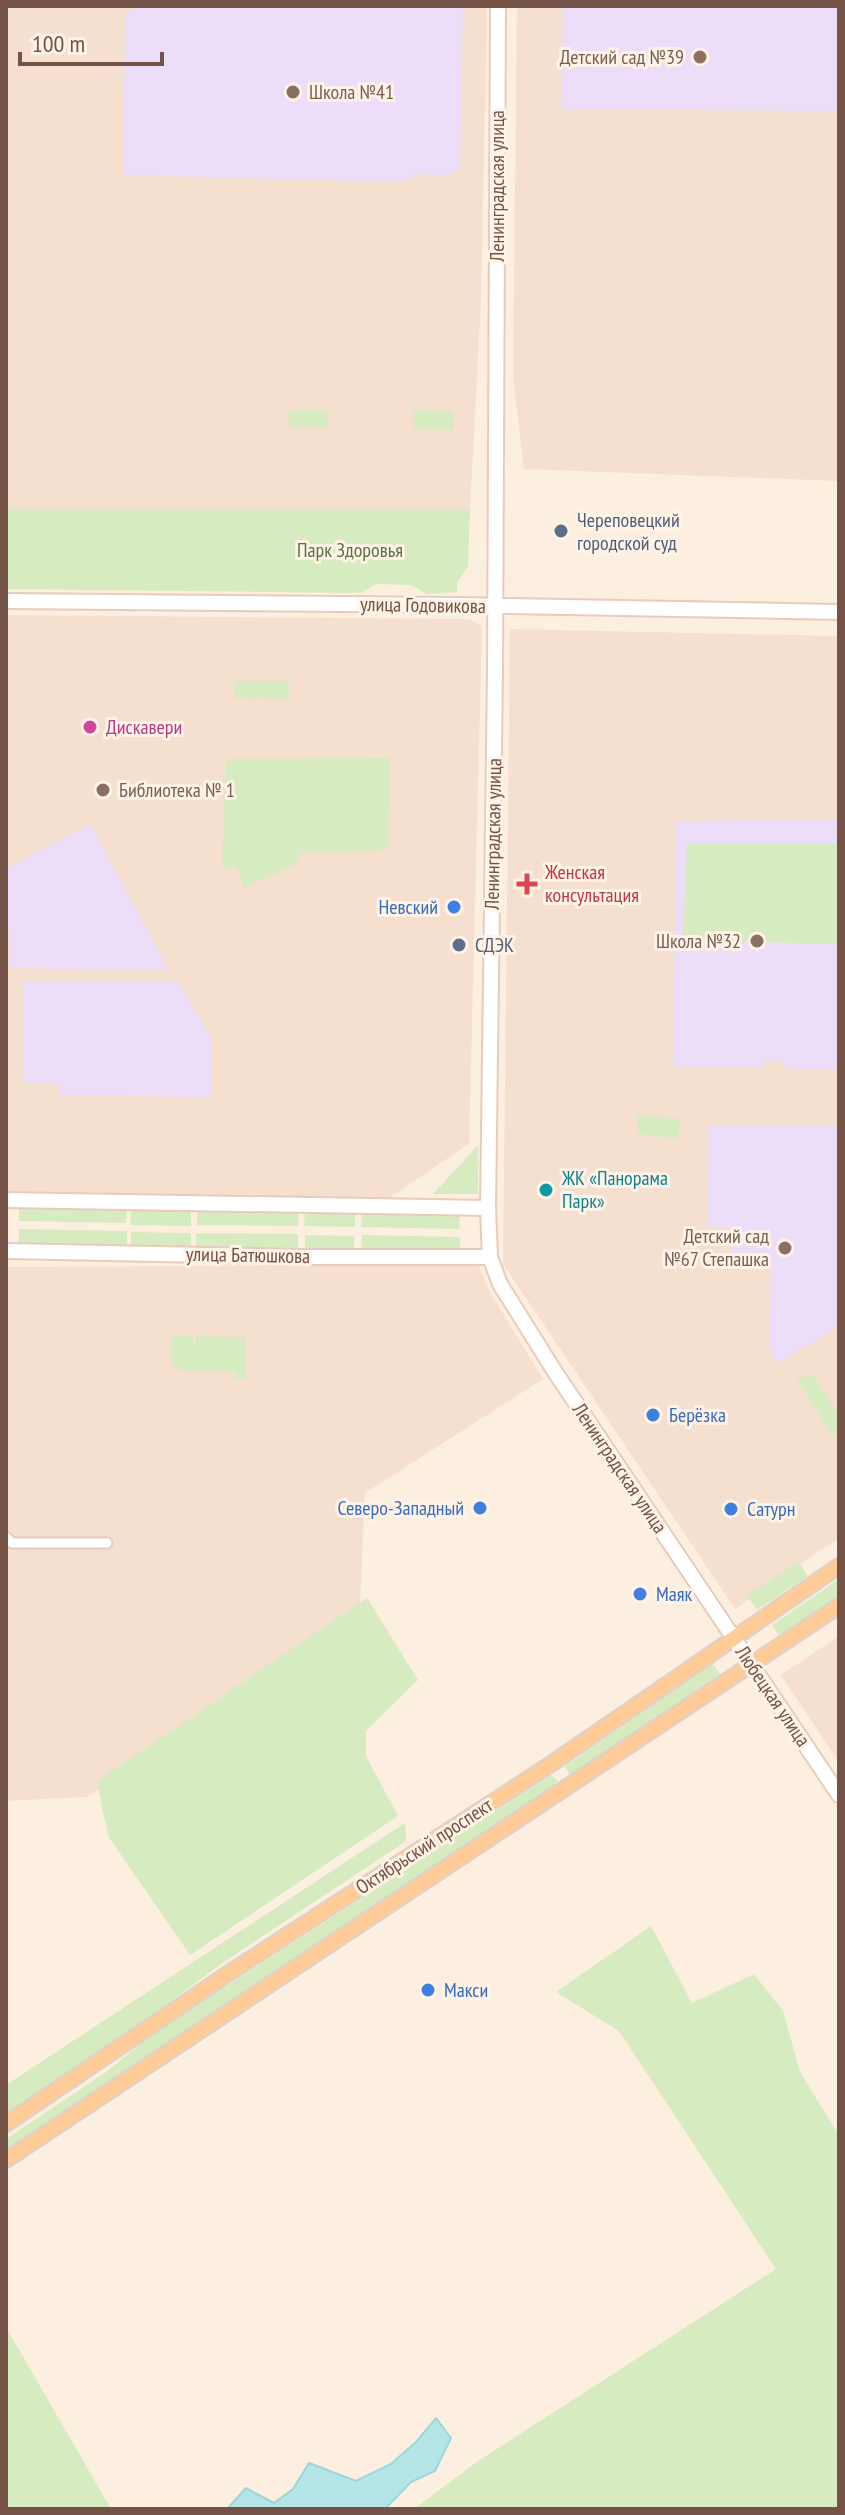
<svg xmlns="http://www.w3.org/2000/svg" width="845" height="2515" font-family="'PT Sans Narrow',sans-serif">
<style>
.residential{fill:#f5dfcf}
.education{fill:#ecddf9}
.green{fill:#d6ebbf}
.water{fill:#b4e6e7;stroke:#9ad7da;stroke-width:2}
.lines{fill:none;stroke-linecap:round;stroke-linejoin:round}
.street-casing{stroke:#e4cbbf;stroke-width:13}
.secondary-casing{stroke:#e9cbbc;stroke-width:18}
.primary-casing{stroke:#dbd2cf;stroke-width:18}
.street{stroke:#fff;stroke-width:9}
.secondary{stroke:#fff;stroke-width:14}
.primary{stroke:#ffcb96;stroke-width:14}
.education-dot{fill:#8d6e63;stroke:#fff3e8;stroke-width:3}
.service-dot{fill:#5c6f8a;stroke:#fff3e8;stroke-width:3}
.hotel-dot{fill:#d1479c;stroke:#fff3e8;stroke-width:3}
.health-dot{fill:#e0444e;stroke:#fff3e8;stroke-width:3}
.shop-dot{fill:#3f7fe0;stroke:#fff3e8;stroke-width:3}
.culture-dot{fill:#0f9aa8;stroke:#fff3e8;stroke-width:3}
.labels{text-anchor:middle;stroke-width:6;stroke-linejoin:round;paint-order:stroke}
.education-label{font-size:20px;fill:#785e54;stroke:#fff3e8;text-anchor:end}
.street-label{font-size:20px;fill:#755246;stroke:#fff3e8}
.service-label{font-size:20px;fill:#4e5e75;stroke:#fff3e8;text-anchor:start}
.park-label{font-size:20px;fill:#53763c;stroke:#fff3e8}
.hotel-label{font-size:20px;fill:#b23c85;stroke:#fff3e8;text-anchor:start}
.health-label{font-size:20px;fill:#be3a42;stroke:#fff3e8;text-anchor:start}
.shop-label{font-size:20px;fill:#366cbe;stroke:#fff3e8;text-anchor:start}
.culture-label{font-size:20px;fill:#0d838f;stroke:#fff3e8;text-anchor:start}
</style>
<rect width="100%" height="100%" fill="#fdefe0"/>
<path class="residential" d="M6,6H487L481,302L470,509H6Z
M517,6H839V481L524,469L513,378Z
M6,615L469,619L482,626L469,1144L389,1198L6,1192Z
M510,629L839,636V1538L735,1609L503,1264Z
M478,1264L490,1292L543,1379L365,1493L359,1625L86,1797L6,1801V1267Z
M839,1636V1762L781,1675Z"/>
<path class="education" d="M143,6H463L460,170L448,175L411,174L409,182L123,175L125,13Z
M563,6H839V111L561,109Z
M839,819V1069H785L784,1061H763V1067H673L676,821Z
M90,824L169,970L10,968L6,869Z
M24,981H177L211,1037V1097L59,1095V1083L24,1084Z
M709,1125L839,1126V1326L778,1363L769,1350L771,1270L730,1268L731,1228L707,1226Z"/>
<path class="green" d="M289,410H327V428L289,427Z
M413,410L454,411V430L413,428Z
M6,509H470L468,566L457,583V592L427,594L411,585L376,584L361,593L6,589Z
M235,681H289V699L234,698Z
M390,758L388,850L301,853L294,865L244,888L237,868L222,867L226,759Z
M687,843L839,844L837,944L683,940Z
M636,1115L680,1119L678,1139L639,1134Z
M478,1145V1194H433Z
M19,1206L127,1207L126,1223L19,1221Z
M131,1209L191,1210V1226L130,1225Z
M197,1210L299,1211L298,1226L197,1225Z
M305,1212L355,1213V1227L304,1226Z
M362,1212L460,1215L459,1229L361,1227Z
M19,1229L127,1231V1247L19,1245Z
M131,1232L191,1233V1249L131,1248Z
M196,1233L298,1234V1249L196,1248Z
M305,1235L354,1236V1250L305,1249Z
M362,1235L460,1237V1251L361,1250Z
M172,1335L193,1336V1345L196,1344V1336L246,1337L245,1379H236V1371H179L178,1366H171Z
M814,1376L839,1415V1431L832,1434L796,1378Z
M799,1562L808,1576L757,1610L747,1595Z
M839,1579V1597L780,1637L772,1625Z
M367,1598L418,1680L366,1731V1756L398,1816L190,1955L108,1836L97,1781Z
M712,1663L720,1674L570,1776L565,1766Z
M551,1775L558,1781L557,1785L6,2150V2139L109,2070L148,2037Z
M405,1823L406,1841L224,1962L72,2075L6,2119V2085Z
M651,1926L692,2003L754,1974L783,2011L800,2072L839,2135V2509H414L478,2461L776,2269L619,2031L556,1992Z
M6,2327L111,2509H6Z"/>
<path class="water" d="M436,2418L451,2438L435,2471L411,2482L385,2509H227L246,2488L274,2503L293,2489L309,2463L356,2481L391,2464L416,2442Z"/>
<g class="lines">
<g class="street-casing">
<path id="street" d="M6,1537L12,1543H107"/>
</g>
<g class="secondary-casing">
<path id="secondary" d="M498,6L495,671L488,1208L490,1257L500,1284L555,1372L839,1795
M6,601L458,605L839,612
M6,1200L488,1208
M6,1251L301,1257H490"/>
</g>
<g class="primary-casing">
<path id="primary" d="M6,2124L226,1975L551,1764L839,1566
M6,2160L839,1606"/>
</g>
<use href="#street" class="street"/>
<use href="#secondary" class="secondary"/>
<use href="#primary" class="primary"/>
</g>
<g class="education-dot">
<circle cx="700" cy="57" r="8"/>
<circle cx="293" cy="92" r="8"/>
<circle cx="103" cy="790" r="8"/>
<circle cx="757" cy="941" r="8"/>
<circle cx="785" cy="1248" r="8"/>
</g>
<g class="service-dot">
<circle cx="561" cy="531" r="8"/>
<circle cx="459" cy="945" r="8"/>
</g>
<circle class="hotel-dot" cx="90" cy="727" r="8"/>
<path class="health-dot" d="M523 872h8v8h8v8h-8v8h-8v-8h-8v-8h8z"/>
<g class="shop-dot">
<circle cx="454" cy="907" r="8"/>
<circle cx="653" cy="1415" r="8"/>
<circle cx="480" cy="1508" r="8"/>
<circle cx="731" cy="1509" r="8"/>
<circle cx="640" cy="1594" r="8"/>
<circle cx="428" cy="1990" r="8"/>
</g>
<circle class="culture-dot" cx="546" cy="1190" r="8"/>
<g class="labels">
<g class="education-label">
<text x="684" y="64">Детский сад №39</text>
<text x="309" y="99" text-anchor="start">Школа №41</text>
<text x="119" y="797" text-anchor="start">Библиотека № 1</text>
<text x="741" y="948">Школа №32</text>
<text x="769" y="1243">Детский сад<tspan x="769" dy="23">№67 Степашка</tspan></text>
</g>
<g class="street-label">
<text transform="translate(497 186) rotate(-90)" y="7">Ленинградская улица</text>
<text transform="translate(423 605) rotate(1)" y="7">улица Годовикова</text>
<text transform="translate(493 834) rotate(-89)" y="7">Ленинградская улица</text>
<text transform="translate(248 1255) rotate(1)" y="7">улица Батюшкова</text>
<text transform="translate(620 1468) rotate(56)" y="7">Ленинградская улица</text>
<text transform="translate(773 1696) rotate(56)" y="7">Любецкая улица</text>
<text transform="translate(424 1846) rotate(-33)" y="7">Октябрьский проспект</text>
</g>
<g class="service-label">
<text x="577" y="527">Череповецкий<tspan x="577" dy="23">городской суд</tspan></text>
<text x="475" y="952">СДЭК</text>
</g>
<g class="park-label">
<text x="350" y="557">Парк Здоровья</text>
</g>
<g class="hotel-label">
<text x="106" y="734">Дискавери</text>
</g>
<g class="health-label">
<text x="545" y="879">Женская<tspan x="545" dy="23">консультация</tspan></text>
</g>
<g class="shop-label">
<text x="438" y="914" text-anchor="end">Невский</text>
<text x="669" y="1422">Берёзка</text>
<text x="464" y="1515" text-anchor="end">Северо-Западный</text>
<text x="747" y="1516">Сатурн</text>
<text x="656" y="1601">Маяк</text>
<text x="444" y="1997">Макси</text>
</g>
<g class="culture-label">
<text x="562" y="1185">ЖК «Панорама<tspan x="562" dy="23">Парк»</tspan></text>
</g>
</g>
<rect width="845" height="2515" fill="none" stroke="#755246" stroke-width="16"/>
<path d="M20 52v12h142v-12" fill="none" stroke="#755246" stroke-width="4"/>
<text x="32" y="52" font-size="24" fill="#755246" stroke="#fff3e8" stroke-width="6" paint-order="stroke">100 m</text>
</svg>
